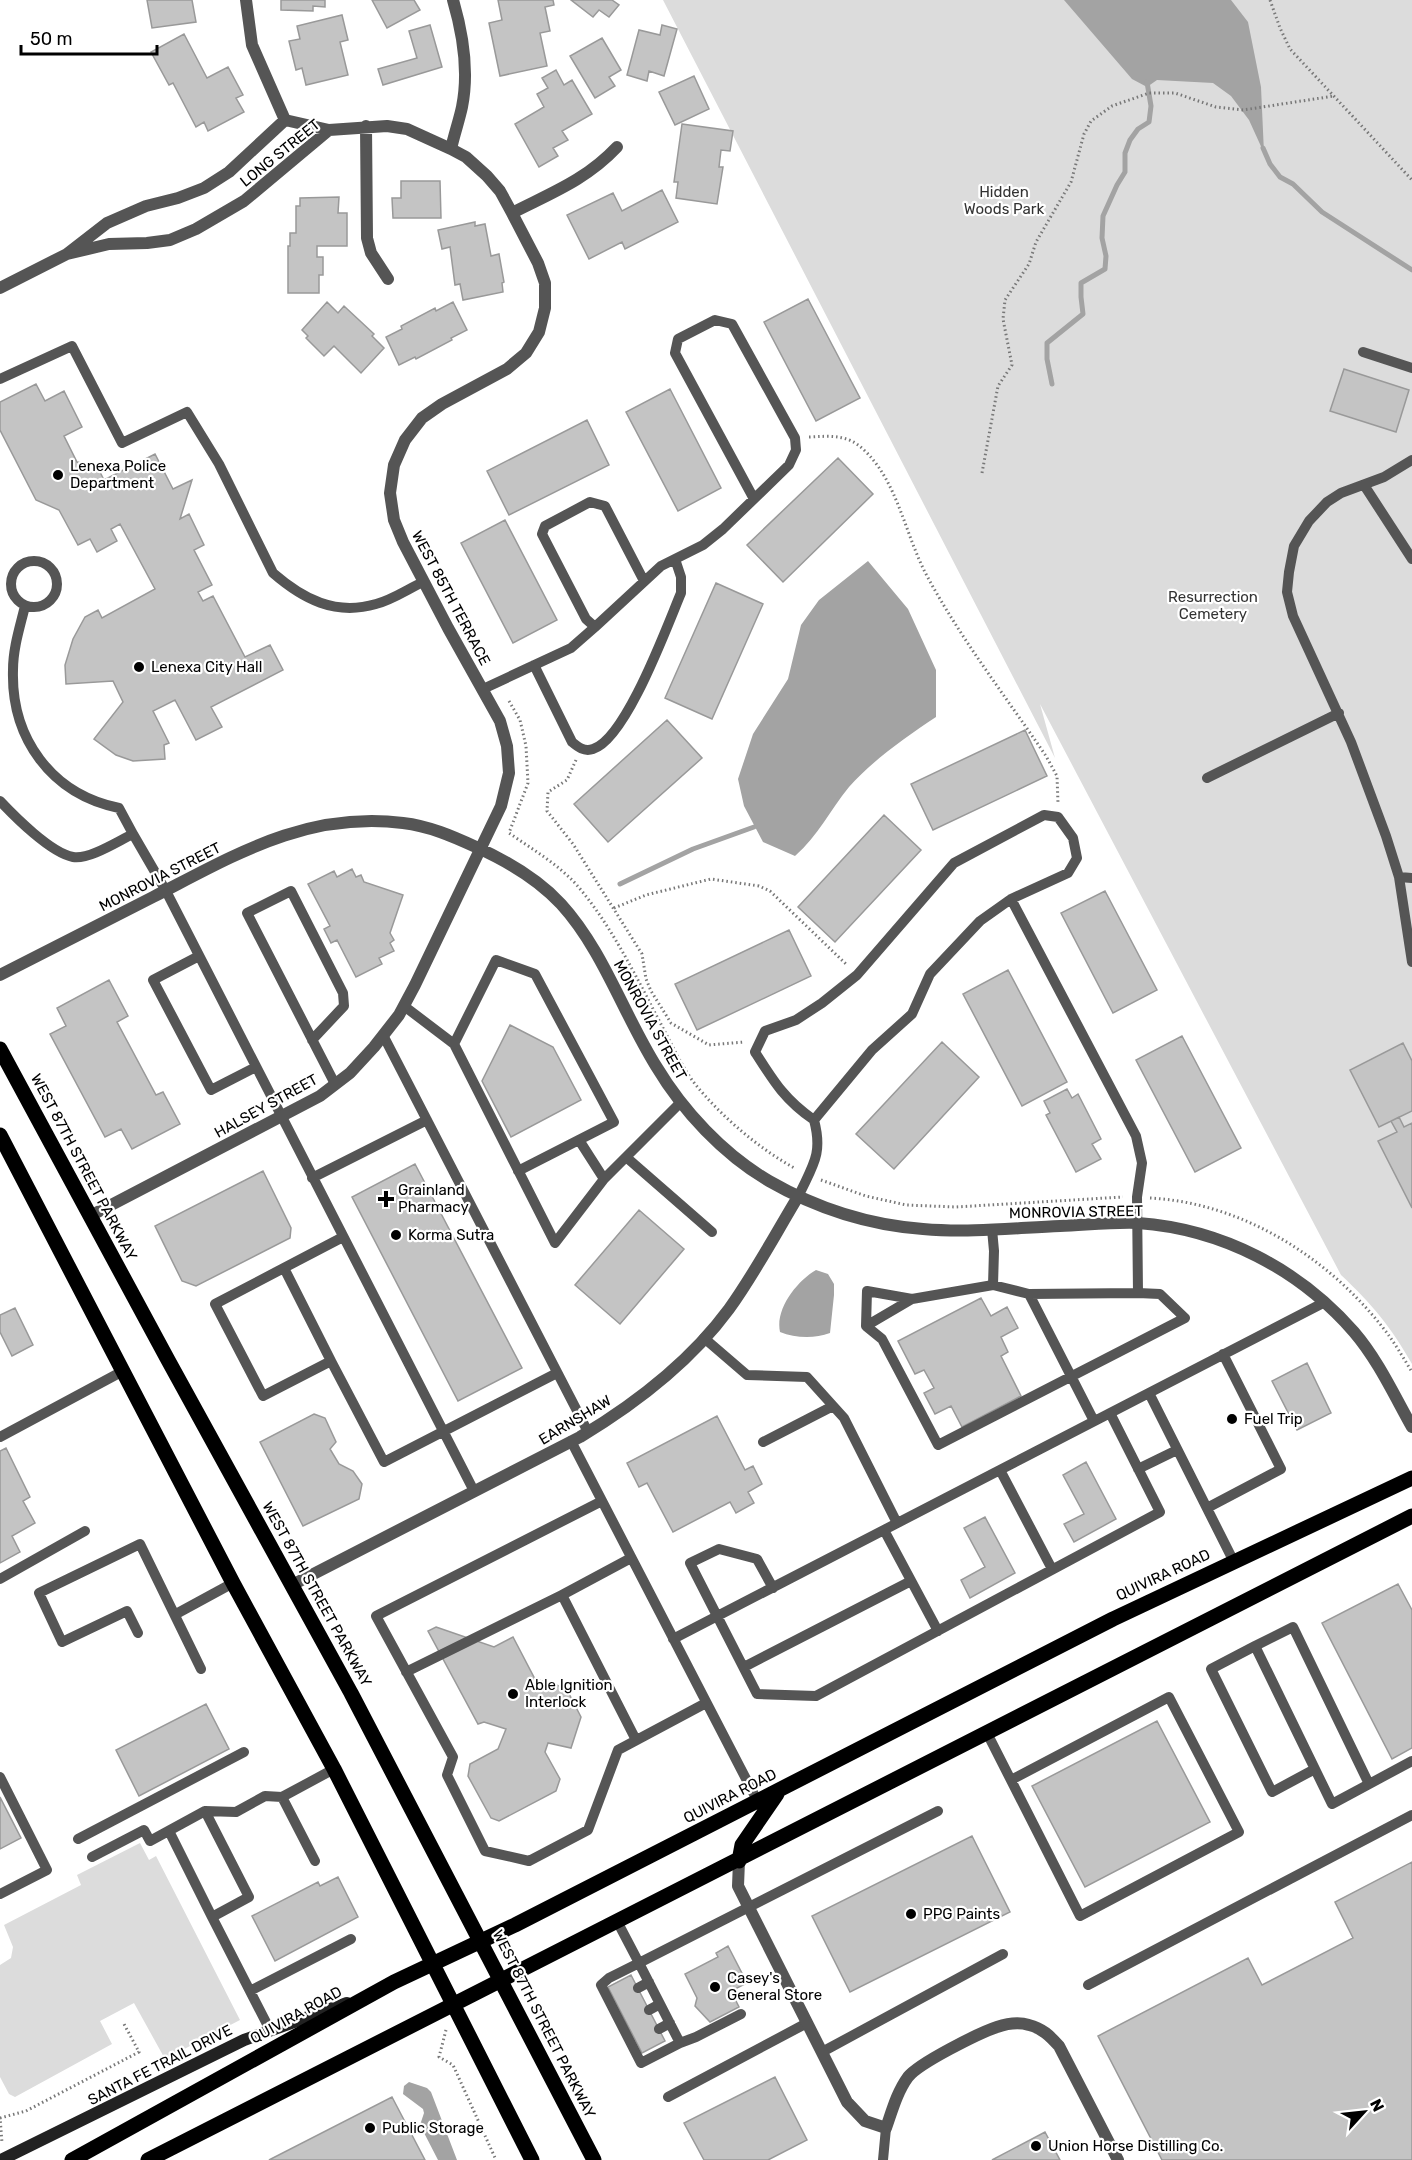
<svg xmlns="http://www.w3.org/2000/svg" width="1412" height="2160" font-family="Rubik,sans-serif">
<style>
.green{fill:#dcdcdc}
.water{fill:#a3a3a3}
.lines{fill:none;stroke-linecap:round;stroke-linejoin:round}
.stream{stroke:#a3a3a3;stroke-width:5}
.building{fill:#c4c4c4;stroke:#999;stroke-width:1.5}
.path{stroke:#777;stroke-width:3;stroke-dasharray:1.5 3;stroke-linecap:butt}
.service{stroke:#555;stroke-width:10}
.minor{stroke:#555;stroke-width:12}
.secondary{stroke:#222;stroke-width:12}
.primary{stroke:#000;stroke-width:15}
.poi-dot{fill:#000;stroke:#fff;stroke-width:2}
.labels{text-anchor:middle;stroke-width:4.5;stroke-linejoin:round;paint-order:stroke}
.street-label{font-size:15px;fill:#000;stroke:#fff}
.park-label{font-size:15px;fill:#333;stroke:#fff}
.poi-label{font-size:15px;fill:#000;stroke:#fff;text-anchor:start}
</style>
<rect width="100%" height="100%" fill="#fff"/>
<path class="green" d="M663,0H1412V1364C1391,1327 1372,1304 1341,1275L1040,704L1055,758Z
M140,1843L149,1860L156,1856L240,2020L165,2059L134,2003L100,2021L112,2044L15,2097L9,2094L0,2077V1965L11,1958L13,1947L4,1925L81,1885L77,1875Z"/>
<path class="water" d="M1064,0H1231L1248,22L1261,87L1264,153L1249,120L1231,96L1213,83L1157,80L1147,87L1132,79Z
M868,561L908,609L936,670V717C906,737 873,760 849,787C830,810 818,836 795,856L763,842L744,806L738,779L753,734L788,679L801,625L819,600Z
M816,1270L828,1274L834,1284V1295L830,1333C814,1339 795,1338 780,1332C775,1309 797,1281 816,1270Z
M409,2082L427,2088L431,2092L457,2160H438L420,2125L424,2113L423,2109L403,2094L404,2086Z"/>
<g class="lines">
<path class="stream" d="M1263,148L1270,164L1280,177L1293,184L1322,212L1412,270
M1052,384L1047,359V343L1083,314L1081,297V283L1105,269L1106,256L1102,238L1103,216L1117,185L1125,172V153L1130,140L1138,129L1149,122L1151,106L1147,82
M620,884L693,849L754,827"/>
</g>
<path class="building" d="M147,0H192L196,22L152,28Z
M281,0H325V7L313,6V11L281,10Z
M372,0H414L420,10L387,28Z
M498,0H553L554,5L545,7L550,31L540,33L547,66L500,76L489,23L502,20Z
M571,0H612L619,5L609,17L599,10L593,17Z
M342,15L348,40L340,42L348,75L306,85L302,68L296,70L289,41L300,39L297,26Z
M430,25L442,67L383,85L378,69L417,58L409,31Z
M662,25L677,29L664,76L649,71L647,81L627,75L639,30L660,35Z
M184,34L207,78L228,67L243,95L236,98L244,112L208,131L204,122L196,127L173,83L169,85L151,52Z
M602,38L621,70L609,77L615,86L595,98L570,56Z
M556,70L564,85L572,80L592,114L562,131L568,140L553,148L558,156L539,167L515,124L544,107L537,94L548,88L542,78Z
M694,76L709,109L675,125L659,92Z
M682,124L733,131L730,151L721,150L719,167H723L717,204L676,198L678,182H674Z
M401,181H440L441,218H393L392,198H401Z
M662,190L678,222L625,249L622,242L589,259L567,215L613,193L622,211Z
M339,197L338,213H347V246H317V257H323V275H319V293H288V246H290V233H296V206H300V198Z
M475,222V226L485,224L491,256L499,254L504,282L502,283L503,292L463,300L460,284L455,285L450,247L442,249L438,230Z
M808,299L860,398L816,421L764,322Z
M327,302L338,313L344,306L374,334L372,336L384,348L361,373L334,346L324,356L306,338L308,336L302,330Z
M453,302L467,330L451,338L452,340L416,359L415,357L399,365L386,337L402,329L401,326L435,308L436,311Z
M1344,369L1409,390L1396,432L1330,411Z
M36,384L45,401L64,391L82,427L64,436L77,462L97,466L104,480L155,454L173,489L192,480L180,519L189,514L204,545L194,550L212,585L198,592L203,601L213,596L245,657L270,645L283,670L211,707L222,727L196,740L175,700L153,711L169,743L164,745L165,759L133,761L116,755L94,739L123,702L113,681L66,684L65,665L73,639L85,617L98,610L102,618L155,589L120,524L111,529L117,541L97,552L90,539L78,545L59,510L36,500L0,430V402Z
M670,389L721,488L678,511L626,412Z
M587,420L609,465L509,515L487,471Z
M838,458L873,494L783,582L747,545Z
M505,520L557,620L513,643L461,543Z
M716,583L763,604L712,719L665,698Z
M667,720L702,758L608,842L574,804Z
M1025,730L1047,776L933,830L911,784Z
M884,815L921,850L835,942L798,907Z
M352,869L356,877L361,875L364,882L403,895L390,933L394,940L390,943L394,951L379,958L382,964L356,977L337,940L331,943L324,929L330,926L308,884L334,871L337,877Z
M1105,891L1157,990L1113,1013L1061,913Z
M789,930L811,976L697,1030L675,984Z
M1008,970L1067,1082L1022,1106L963,994Z
M109,980L128,1016L117,1022L156,1095L163,1092L180,1124L132,1149L121,1129L105,1137L50,1034L66,1026L57,1008Z
M510,1025L553,1047L581,1100L511,1137L482,1081Z
M1182,1036L1241,1148L1195,1172L1136,1060Z
M942,1042L979,1077L894,1169L856,1134Z
M1403,1043L1412,1061V1111L1379,1127L1350,1070Z
M1067,1089L1072,1098L1078,1094L1101,1139L1092,1144L1101,1159L1076,1172L1046,1115L1050,1113L1044,1101Z
M1399,1117L1404,1127L1412,1123V1208L1378,1141L1397,1132L1391,1121Z
M415,1164L522,1368L458,1401L352,1197Z
M263,1171L291,1228L290,1238L196,1286L182,1281L155,1226Z
M639,1210L684,1249L620,1324L575,1285Z
M981,1298L991,1316L1007,1307L1018,1328L1001,1337L1008,1352L1001,1356L1021,1396L962,1427L951,1406L935,1414L924,1393L934,1388L924,1370L915,1374L898,1341Z
M15,1308L33,1345L12,1356L0,1332V1315Z
M1307,1363L1331,1413L1297,1430L1272,1381Z
M314,1414L325,1418L336,1442L330,1449L339,1464L353,1471L362,1484L359,1499L303,1526L260,1442Z
M717,1416L745,1470L753,1466L762,1484L748,1492L754,1503L736,1513L730,1502L673,1532L647,1483L639,1487L627,1463Z
M6,1448L30,1497L23,1501L35,1523L12,1536L20,1552L0,1563V1451Z
M1086,1462L1116,1519L1074,1542L1064,1524L1084,1514L1063,1475Z
M985,1517L1015,1573L970,1598L961,1580L985,1567L964,1528Z
M1398,1584L1412,1610V1748L1392,1759L1322,1623Z
M436,1627L494,1647L513,1637L535,1679L566,1688L581,1717L571,1748L548,1743L545,1752L560,1779L556,1791L499,1821L491,1818L468,1776L470,1764L498,1749L506,1729L484,1722L478,1724L428,1631Z
M206,1704L229,1749L139,1796L116,1750Z
M1157,1721L1210,1822L1085,1887L1032,1786Z
M0,1797L21,1838L0,1849Z
M972,1836L1010,1912L850,1992L812,1916Z
M1412,1862V2160H1162L1098,2036L1248,1958L1262,1985L1353,1938L1335,1902Z
M338,1877L358,1917L275,1961L252,1916L318,1882L320,1886Z
M728,1946L747,1983L731,1991L739,2007L710,2022L695,2006L697,1998L685,1974L718,1957L716,1953Z
M631,1975L665,2041L642,2053L608,1987Z
M775,2077L807,2140L768,2160H704L684,2123Z
M392,2097L425,2160H269Z
M1045,2132L1060,2160H992Z"/>
<g class="lines">
<path class="path" d="M1270,0L1280,28L1290,49L1412,180
M809,437C830,436 848,434 864,450C898,482 905,535 927,576C961,639 1006,697 1046,756L1057,776L1058,803
M982,473L998,386L1012,365L1003,319L1005,300L1029,264L1036,242L1071,182L1084,134L1091,121L1112,106L1149,93H1175L1216,107L1243,110L1334,96
M509,701L520,720L526,746L528,783L509,833C532,849 556,863 575,883C612,925 637,979 663,1028C673,1047 682,1067 695,1084C722,1117 758,1148 796,1169
M576,760L567,780L548,792L547,811L573,844L642,954L646,979L651,991L671,1023L709,1045L744,1042
M614,908L646,895L711,879L759,886L770,891L847,965
M821,1180L866,1196L906,1205L956,1207L1123,1197
M1150,1198C1244,1203 1331,1259 1387,1333C1396,1345 1404,1359 1412,1372
M446,2030L439,2057L453,2065L496,2160
M0,2117L2,2143
M0,2118L26,2111L139,2052L124,2024"/>
<path class="service" d="M1363,352L1412,368
M0,379L72,346L122,443L187,412L219,464L273,573C303,599 335,616 376,604C392,600 408,589 423,582
M1412,460L1384,477L1341,493L1327,502L1309,521L1294,546L1289,572L1287,592L1293,616L1351,742L1386,836L1399,877L1412,962
M1364,485L1412,559
M11 584a23 23 0 1 1 46 0a23 23 0 1 1-46 0Z
M25,606C20,627 13,648 13,670C11,738 51,794 119,808L133,834
M595,627L661,566L703,545L723,529L789,465L796,450L795,438L732,324L715,320L678,339L675,353L754,499
M534,665L572,742C578,747 584,752 593,749C626,739 667,626 681,593V577L675,559
M483,689L571,648L595,627L586,619L542,534L545,526L590,502L605,506L644,581
M1207,778L1339,713
M0,801C15,817 51,853 73,857C89,860 118,841 133,834L166,891L474,1491
M1399,877L1412,878
M199,956L153,980L211,1090L256,1067
M404,1006L454,1044L555,1243L604,1179L681,1102
M383,1035L588,1432
M312,1040L344,1006L343,993L291,891L247,913L335,1084
M454,1044L496,960L535,974L614,1122L518,1171
M579,1140L604,1179
M626,1157L712,1232
M312,1178L427,1120
M799,1195C813,1165 823,1154 814,1120C785,1100 774,1082 755,1052L765,1031L796,1020L822,1003L857,975L954,863L1044,815L1058,817L1073,838L1077,858L1068,873L1011,899L980,921L930,974L912,1014L872,1050L814,1120
M284,1268L331,1361L263,1396L215,1304L343,1237
M993,1285L1029,1294L1138,1293L1137,1197L1142,1163L1136,1136L1011,899
M1029,1294L1094,1421
M912,1299L866,1326L867,1291L912,1299L993,1285L994,1251L992,1229
M866,1326L882,1339L938,1445L1185,1318L1160,1294L1138,1293
M704,1338L747,1375L807,1377L844,1418L897,1523
M331,1361L384,1462L557,1373
M1149,1393L1234,1562
M0,1437L123,1371
M571,1441L758,1802
M763,1442L833,1406
M1138,1469L1177,1450
M1000,1470L1052,1569
M602,1501L376,1616L453,1757L447,1775L485,1851L529,1861L588,1830L618,1750L706,1703
M1207,1508L1281,1469L1223,1354
M884,1530L938,1631
M631,1558L562,1595L636,1740
M0,1579L85,1531
M773,1588L757,1559L719,1549L690,1563L757,1694L816,1696L1160,1512L1110,1413
M176,1614L233,1583
M138,1633L127,1611L62,1642L39,1593L140,1544L201,1669
M673,1639L1325,1302
M1255,1646L1293,1627L1369,1784
M744,1667L911,1581
M406,1672L562,1595
M987,1733L1080,1916L1239,1832L1169,1697L1011,1780
M1315,1769L1272,1792L1211,1669L1255,1646L1332,1804L1412,1761
M0,1777L47,1870L0,1894
M282,1797L315,1861
M205,1811L249,1897L212,1917L270,2030
M169,1831L212,1917
M78,1839L244,1752
M92,1857L144,1830L150,1841L205,1811L236,1812L265,1796L282,1797L334,1769
M617,1921L639,1963L938,1811
M639,1963L680,2043L641,2063L601,1985L609,1978Z
M1088,1985L1412,1815
M638,1988L649,1982
M250,1991L351,1939
M649,2010L660,2004
M659,2029L670,2023
M680,2043L696,2037L741,2014
M822,2052L1003,1954
M668,2097L807,2023
M883,2160L886,2128"/>
<path class="minor" d="M246,0L252,45L285,120L329,130
M366,126L367,238L371,253L388,279
M451,149C454,135 459,121 462,107C469,72 463,34 453,0
M512,213C551,193 586,180 617,147
M67,254L109,244L147,243L170,240L196,229L244,201L329,130L387,126L407,129L451,149L466,157L487,176L500,191L512,213L538,263L545,283V308L539,332L526,353L507,369L442,404L422,418L405,440L394,465L390,493L394,520L403,542L448,628L500,721L507,746L509,773L501,806L415,985L399,1015L374,1047L350,1073L320,1096L90,1216
M0,288L67,254L107,223L146,206L178,198L204,188L229,172L285,120
M0,975C51,949 102,923 153,897C235,855 306,811 403,823C429,826 452,836 476,847C507,861 537,878 561,904C603,950 623,1013 656,1066C683,1111 723,1154 769,1181C816,1208 869,1225 923,1229C969,1233 1015,1228 1060,1226C1086,1225 1112,1222 1138,1223C1222,1229 1299,1269 1354,1332C1378,1360 1394,1395 1412,1427
M292,1585L580,1437C635,1404 690,1362 729,1309C755,1273 776,1233 799,1195
M739,1861L738,1886L847,2102L865,2121L886,2128C892,2111 897,2092 908,2077C919,2063 979,2033 997,2027C1006,2024 1019,2022 1029,2025C1042,2028 1050,2036 1059,2046L1118,2160"/>
<path class="secondary" d="M1,2160L244,2040L347,2003"/>
<path class="primary" d="M0,1049L168,1360L351,1693L594,2160
M0,1135L233,1583L334,1769L532,2160
M739,1861L742,1845L777,1794
M72,2160L394,1982L515,1925L1113,1619L1412,1478
M148,2160L1412,1516"/>
</g>
<g class="poi-dot">
<circle cx="58" cy="475" r="6"/>
<circle cx="139" cy="667" r="6"/>
<path d="M383 1190h6v6h6v6h-6v6h-6v-6h-6v-6h6z"/>
<circle cx="396" cy="1235" r="6"/>
<circle cx="1232" cy="1419" r="6"/>
<circle cx="513" cy="1694" r="6"/>
<circle cx="911" cy="1914" r="6"/>
<circle cx="715" cy="1987" r="6"/>
<circle cx="370" cy="2128" r="6"/>
<circle cx="1036" cy="2146" r="6"/>
</g>
<g class="labels">
<g class="street-label">
<text transform="translate(280 153) rotate(-39)" y="5">LONG STREET</text>
<text transform="translate(451 598) rotate(62)" y="5">WEST 85TH TERRACE</text>
<text transform="translate(160 877) rotate(-27)" y="5">MONROVIA STREET</text>
<text transform="translate(650 1020) rotate(61)" y="5">MONROVIA STREET</text>
<text transform="translate(266 1106) rotate(-29)" y="5">HALSEY STREET</text>
<text transform="translate(84 1167) rotate(62)" y="5">WEST 87TH STREET PARKWAY</text>
<text transform="translate(1076 1212) rotate(-1)" y="5">MONROVIA STREET</text>
<text transform="translate(575 1420) rotate(-31)" y="5">EARNSHAW</text>
<text transform="translate(1163 1575) rotate(-25)" y="5">QUIVIRA ROAD</text>
<text transform="translate(317 1594) rotate(61)" y="5">WEST 87TH STREET PARKWAY</text>
<text transform="translate(730 1796) rotate(-27)" y="5">QUIVIRA ROAD</text>
<text transform="translate(296 2015) rotate(-29)" y="5">QUIVIRA ROAD</text>
<text transform="translate(544 2024) rotate(63)" y="5">WEST 87TH STREET PARKWAY</text>
<text transform="translate(160 2065) rotate(-27)" y="5">SANTA FE TRAIL DRIVE</text>
</g>
<g class="park-label">
<text x="1004" y="197">Hidden<tspan x="1004" dy="17">Woods Park</tspan></text>
<text x="1213" y="602">Resurrection<tspan x="1213" dy="17">Cemetery</tspan></text>
</g>
<g class="poi-label">
<text x="70" y="471">Lenexa Police<tspan x="70" dy="17">Department</tspan></text>
<text x="151" y="672">Lenexa City Hall</text>
<text x="398" y="1195">Grainland<tspan x="398" dy="17">Pharmacy</tspan></text>
<text x="408" y="1240">Korma Sutra</text>
<text x="1244" y="1424">Fuel Trip</text>
<text x="525" y="1690">Able Ignition<tspan x="525" dy="17">Interlock</tspan></text>
<text x="923" y="1919">PPG Paints</text>
<text x="727" y="1983">Casey's<tspan x="727" dy="17">General Store</tspan></text>
<text x="382" y="2133">Public Storage</text>
<text x="1048" y="2151">Union Horse Distilling Co.</text>
</g>
</g>
<g transform="translate(1364 2112) rotate(63)" stroke="#ffffff" stroke-width="4.5" paint-order="stroke">
<path d="M0-4.5L10 22L0 15L-10 22Z" fill="#000000"/>
<text y="-9" font-size="16" font-weight="bold" text-anchor="middle" fill="#000000">N</text>
</g>
<path d="M21 45v9h136v-9" fill="none" stroke="#000000" stroke-width="3"/>
<text x="30" y="45" font-size="18" fill="#000000" stroke="#ffffff" stroke-width="4.5" paint-order="stroke">50 m</text>
</svg>
